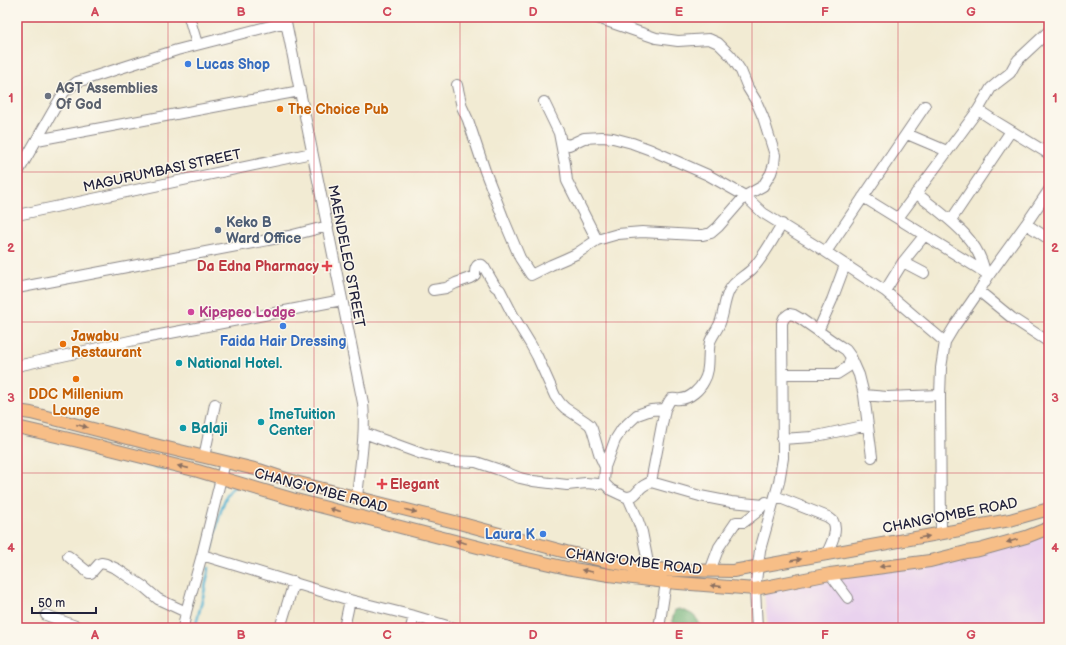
<svg xmlns="http://www.w3.org/2000/svg" width="1066" height="645" font-family="'Balsamiq Sans',sans-serif">
<style>
.built{fill:#e9d2ee}
.forest{fill:#6cae72;stroke:#476856}
.lines{fill:none;stroke-linecap:round;stroke-linejoin:round}
.stream{stroke:#56b5d5;stroke-width:2.5}
.minor-casing{stroke:#8a8687;stroke-width:12}
.major-casing{stroke:#8a8687;stroke-width:14}
.minor{stroke:#fff;stroke-width:10}
.major{stroke:#f7be87;stroke-width:12}
.oneway{fill:#8c7061}
.grid{fill:none;stroke:#d1495b;stroke-width:1;stroke-opacity:0.55}
.shop-dot{fill:#3f7fe0;stroke:#fbf7ec;stroke-width:1.5}
.worship-dot{fill:#6b7280;stroke:#fbf7ec;stroke-width:1.5}
.food-dot{fill:#e8710a;stroke:#fbf7ec;stroke-width:1.5}
.service-dot{fill:#5c6f8a;stroke:#fbf7ec;stroke-width:1.5}
.health-dot{fill:#e0444e;stroke:#fbf7ec;stroke-width:1.5}
.hotel-dot{fill:#d1479c;stroke:#fbf7ec;stroke-width:1.5}
.culture-dot{fill:#0f9aa8;stroke:#fbf7ec;stroke-width:1.5}
.labels{text-anchor:middle;stroke-width:3;stroke-linejoin:round;paint-order:stroke}
.shop-label{font-size:14px;font-weight:bold;fill:#366cbe;stroke:#fbf7ec;text-anchor:start}
.worship-label{font-size:14px;font-weight:bold;fill:#5b616d;stroke:#fbf7ec;text-anchor:start}
.food-label{font-size:14px;font-weight:bold;fill:#c56008;stroke:#fbf7ec;text-anchor:start}
.street-label{font-size:14px;fill:#22223b;stroke:#fbf7ec}
.service-label{font-size:14px;font-weight:bold;fill:#4e5e75;stroke:#fbf7ec;text-anchor:start}
.health-label{font-size:14px;font-weight:bold;fill:#be3a42;stroke:#fbf7ec;text-anchor:end}
.hotel-label{font-size:14px;font-weight:bold;fill:#b23c85;stroke:#fbf7ec;text-anchor:start}
.culture-label{font-size:14px;font-weight:bold;fill:#0d838f;stroke:#fbf7ec;text-anchor:start}
.neatline{fill:none;stroke:#d1495b;stroke-width:1.5}
.grid-label{font-size:13px;text-anchor:middle;font-weight:bold;fill:#d1495b}
</style>
<rect width="100%" height="100%" fill="#fbf7ec"/>
<filter id="ink" filterUnits="userSpaceOnUse"><feTurbulence type="fractalNoise" baseFrequency=".025" numOctaves="2"/><feDisplacementMap in="SourceGraphic" scale="8" xChannelSelector="R" yChannelSelector="G"/><feConvolveMatrix kernelMatrix="1 2 1 2 8 2 1 2 1" color-interpolation-filters="sRGB"/></filter>
<filter id="wash" filterUnits="userSpaceOnUse"><feTurbulence type="fractalNoise" baseFrequency=".012" numOctaves="4" result="noise"/><feDisplacementMap in="SourceGraphic" scale="16" xChannelSelector="R" yChannelSelector="G"/><feGaussianBlur stdDeviation="0.9" result="paint"/><feColorMatrix in="noise" values="0 0 0 0 0 0 0 0 0 0 0 0 0 0 0 0 0 1.4 0 .05"/><feComposite in="paint" operator="in"/></filter>
<g filter="url(#wash)">
<rect width="100%" height="100%" fill="#f2ebd3"/>
<path class="built" d="M1049,534V628H768L764,592Z"/>
<path class="forest" d="M679,609C693,614 695,614 702,628H678L672,621L675,610Z"/>
<g class="lines">
<path class="stream" d="M133,461L163,469
M212,549C215,535 222,492 235,487
M195,628L204,593L209,568"/>
</g>
</g>
<g filter="url(#ink)">
<g class="lines">
<g class="minor-casing">
<path id="minor" d="M189,17L197,44
M457,85L462,107L468,120L485,171L504,220L520,258L531,275L551,265L565,259L576,254L597,240L618,234L642,232L695,235H703L711,233L718,227L745,196L763,186L771,173L774,164L775,155L763,117L756,101L748,88L741,71L731,56L718,43L709,39L678,41L656,38L595,17
M544,102L559,133L565,164L567,181L597,240
M978,110L995,121L1049,154
M907,134L947,151
M37,140L300,91
M562,143L569,145L584,138L602,137L613,138L632,143L651,150L708,175L745,196L763,213L826,252L885,291L945,342
M17,174L64,92L77,82L177,50L286,22L363,403C366,434 360,466 357,497
M916,193C943,215 979,237 985,273
M863,197L989,275
M17,215L312,153
M898,218L978,110L991,88L997,83L1010,73L1015,64L1018,60L1049,31
M951,220L1011,131
M1026,224L1049,239
M826,252L891,156L925,106
M903,262L924,273
M17,288L289,236L328,226
M433,290L446,288L456,283L470,278L475,275C475,270 475,264 482,265L484,267L495,286L500,290L514,317L531,345L537,356L555,396L560,403L565,408L586,422L590,425L592,429L600,456L605,467
M885,291L903,262L924,236
M979,291L1012,318L1049,342
M818,331L832,300L845,265
M17,366L139,339L342,300
M783,374H837L848,367L851,357
M864,395L887,397L940,395
M364,433L422,454L452,461L476,462L497,469L520,478L533,481L567,485L586,483L598,484L604,483
M782,439L812,437L868,425
M204,457L215,404
M651,482C649,483 644,485 642,487C636,492 636,497 626,497L611,490L604,483L605,467L615,440L622,429L637,415L651,410L665,409
M775,496L828,517C829,518 831,519 833,521C839,531 830,546 826,555
M628,497L637,518L642,532L649,568
M764,505L731,502L700,496L651,482L665,409C667,406 669,401 671,399C674,398 678,400 680,399C690,399 700,389 704,381C711,370 707,355 710,342C712,336 717,330 720,323C724,313 724,301 729,291C734,280 746,276 753,268C765,255 773,239 782,224
M941,534L940,395L941,368L945,342L954,327L979,291L989,275L1026,224L1049,190
M202,555L350,600L414,616L454,628
M68,556L89,573H91L99,564L101,563L106,564L117,569L144,587L158,599L186,612
M710,571L719,547L736,522H744L757,512L766,502
M830,574L848,598
M46,615L81,628
M183,628L186,612L202,555L225,462
M280,628L294,582
M344,628L350,600
M411,628L414,616
M659,628L666,582
M757,628L755,589L760,550L779,482L783,458L782,323L784,318L789,314L794,315L801,319L834,342L846,350L851,357L859,375L864,395L872,457"/>
</g>
<g class="major-casing">
<path id="major" d="M17,411L31,413L159,446L259,470L295,482L459,523L566,552L610,562L649,568L667,570L733,571L965,529L976,526L1010,520L1049,509
M17,427L78,441L198,471L292,499L501,553L567,568L609,575L666,582L755,589L830,574L930,561L966,552L979,550L1026,537L1049,528"/>
</g>
<use href="#minor" class="minor"/>
<use href="#major" class="major"/>
</g>
<defs><path id="oneway-solid" d="M-6-.8H1V-3.2L6.5 0L1 3.2V.8H-6Z"/></defs>
<g class="oneway">
<use href="#oneway-solid" transform="translate(82 426) rotate(14)"/>
<use href="#oneway-solid" transform="translate(183 467) rotate(-167)"/>
<use href="#oneway-solid" transform="translate(335 510) rotate(-165)"/>
<use href="#oneway-solid" transform="translate(411 511) rotate(14)"/>
<use href="#oneway-solid" transform="translate(924 537) rotate(-9)"/>
<use href="#oneway-solid" transform="translate(1012 541) rotate(164)"/>
<use href="#oneway-solid" transform="translate(461 542) rotate(-165)"/>
<use href="#oneway-solid" transform="translate(796 560) rotate(-10)"/>
<use href="#oneway-solid" transform="translate(885 566) rotate(172)"/>
<use href="#oneway-solid" transform="translate(587 571) rotate(-170)"/>
<use href="#oneway-solid" transform="translate(716 586) rotate(-175)"/>
</g>
</g>
<path class="grid" d="M168,17V628M314,17V628M460,17V628M606,17V628M752,17V628M898,17V628M17,172H1049M17,322H1049M17,473H1049"/>
<g class="shop-dot">
<circle cx="188" cy="64" r="4"/>
<circle cx="283" cy="326" r="4"/>
<circle cx="543" cy="534" r="4"/>
</g>
<circle class="worship-dot" cx="48" cy="96" r="4"/>
<g class="food-dot">
<circle cx="280" cy="109" r="4"/>
<circle cx="63" cy="344" r="4"/>
<circle cx="76" cy="379" r="4"/>
</g>
<circle class="service-dot" cx="218" cy="230" r="4"/>
<g class="health-dot">
<path d="M325 260h4v4h4v4h-4v4h-4v-4h-4v-4h4z"/>
<path d="M380 478h4v4h4v4h-4v4h-4v-4h-4v-4h4z"/>
</g>
<circle class="hotel-dot" cx="191" cy="312" r="4"/>
<g class="culture-dot">
<circle cx="179" cy="363" r="4"/>
<circle cx="261" cy="422" r="4"/>
<circle cx="183" cy="428" r="4"/>
</g>
<g class="labels">
<g class="shop-label">
<text x="196" y="69">Lucas Shop</text>
<text x="283" y="346" text-anchor="middle">Faida Hair Dressing</text>
<text x="535" y="539" text-anchor="end">Laura K</text>
</g>
<g class="worship-label">
<text x="56" y="93">AGT Assemblies<tspan x="56" dy="16">Of God</tspan></text>
</g>
<g class="food-label">
<text x="288" y="114">The Choice Pub</text>
<text x="71" y="341">Jawabu<tspan x="71" dy="16">Restaurant</tspan></text>
<text x="76" y="399" text-anchor="middle">DDC Millenium<tspan x="76" dy="16">Lounge</tspan></text>
</g>
<g class="street-label">
<text transform="translate(162 170) rotate(-12)" y="5">MAGURUMBASI STREET</text>
<text transform="translate(347 256) rotate(79)" y="5">MAENDELEO STREET</text>
<text transform="translate(321 490) rotate(15)" y="5">CHANG'OMBE ROAD</text>
<text transform="translate(950 515) rotate(-11)" y="5">CHANG'OMBE ROAD</text>
<text transform="translate(634 561) rotate(7)" y="5">CHANG'OMBE ROAD</text>
</g>
<g class="service-label">
<text x="226" y="227">Keko B<tspan x="226" dy="16">Ward Office</tspan></text>
</g>
<g class="health-label">
<text x="319" y="271">Da Edna Pharmacy</text>
<text x="390" y="489" text-anchor="start">Elegant</text>
</g>
<g class="hotel-label">
<text x="199" y="317">Kipepeo Lodge</text>
</g>
<g class="culture-label">
<text x="187" y="368">National Hotel.</text>
<text x="269" y="419">ImeTuition<tspan x="269" dy="16">Center</tspan></text>
<text x="191" y="433">Balaji</text>
</g>
</g>
<rect width="1066" height="645" fill="none" stroke="#fbf7ec" stroke-width="44"/>
<path d="M32 607v6h64v-6" fill="none" stroke="#22223b" stroke-width="2"/>
<text x="38" y="607" font-size="12" fill="#22223b" stroke="#fbf7ec" stroke-width="3" paint-order="stroke">50 m</text>
<rect x="22" y="22" width="1022" height="601" class="neatline"/>
<g class="grid-label">
<text x="95" y="16">A</text>
<text x="241" y="16">B</text>
<text x="387" y="16">C</text>
<text x="533" y="16">D</text>
<text x="679" y="16">E</text>
<text x="825" y="16">F</text>
<text x="971" y="16">G</text>
<text x="11" y="102">1</text>
<text x="1055" y="102">1</text>
<text x="11" y="252">2</text>
<text x="1055" y="252">2</text>
<text x="11" y="402">3</text>
<text x="1055" y="402">3</text>
<text x="11" y="552">4</text>
<text x="1055" y="552">4</text>
<text x="95" y="639">A</text>
<text x="241" y="639">B</text>
<text x="387" y="639">C</text>
<text x="533" y="639">D</text>
<text x="679" y="639">E</text>
<text x="825" y="639">F</text>
<text x="971" y="639">G</text>
</g>
</svg>
